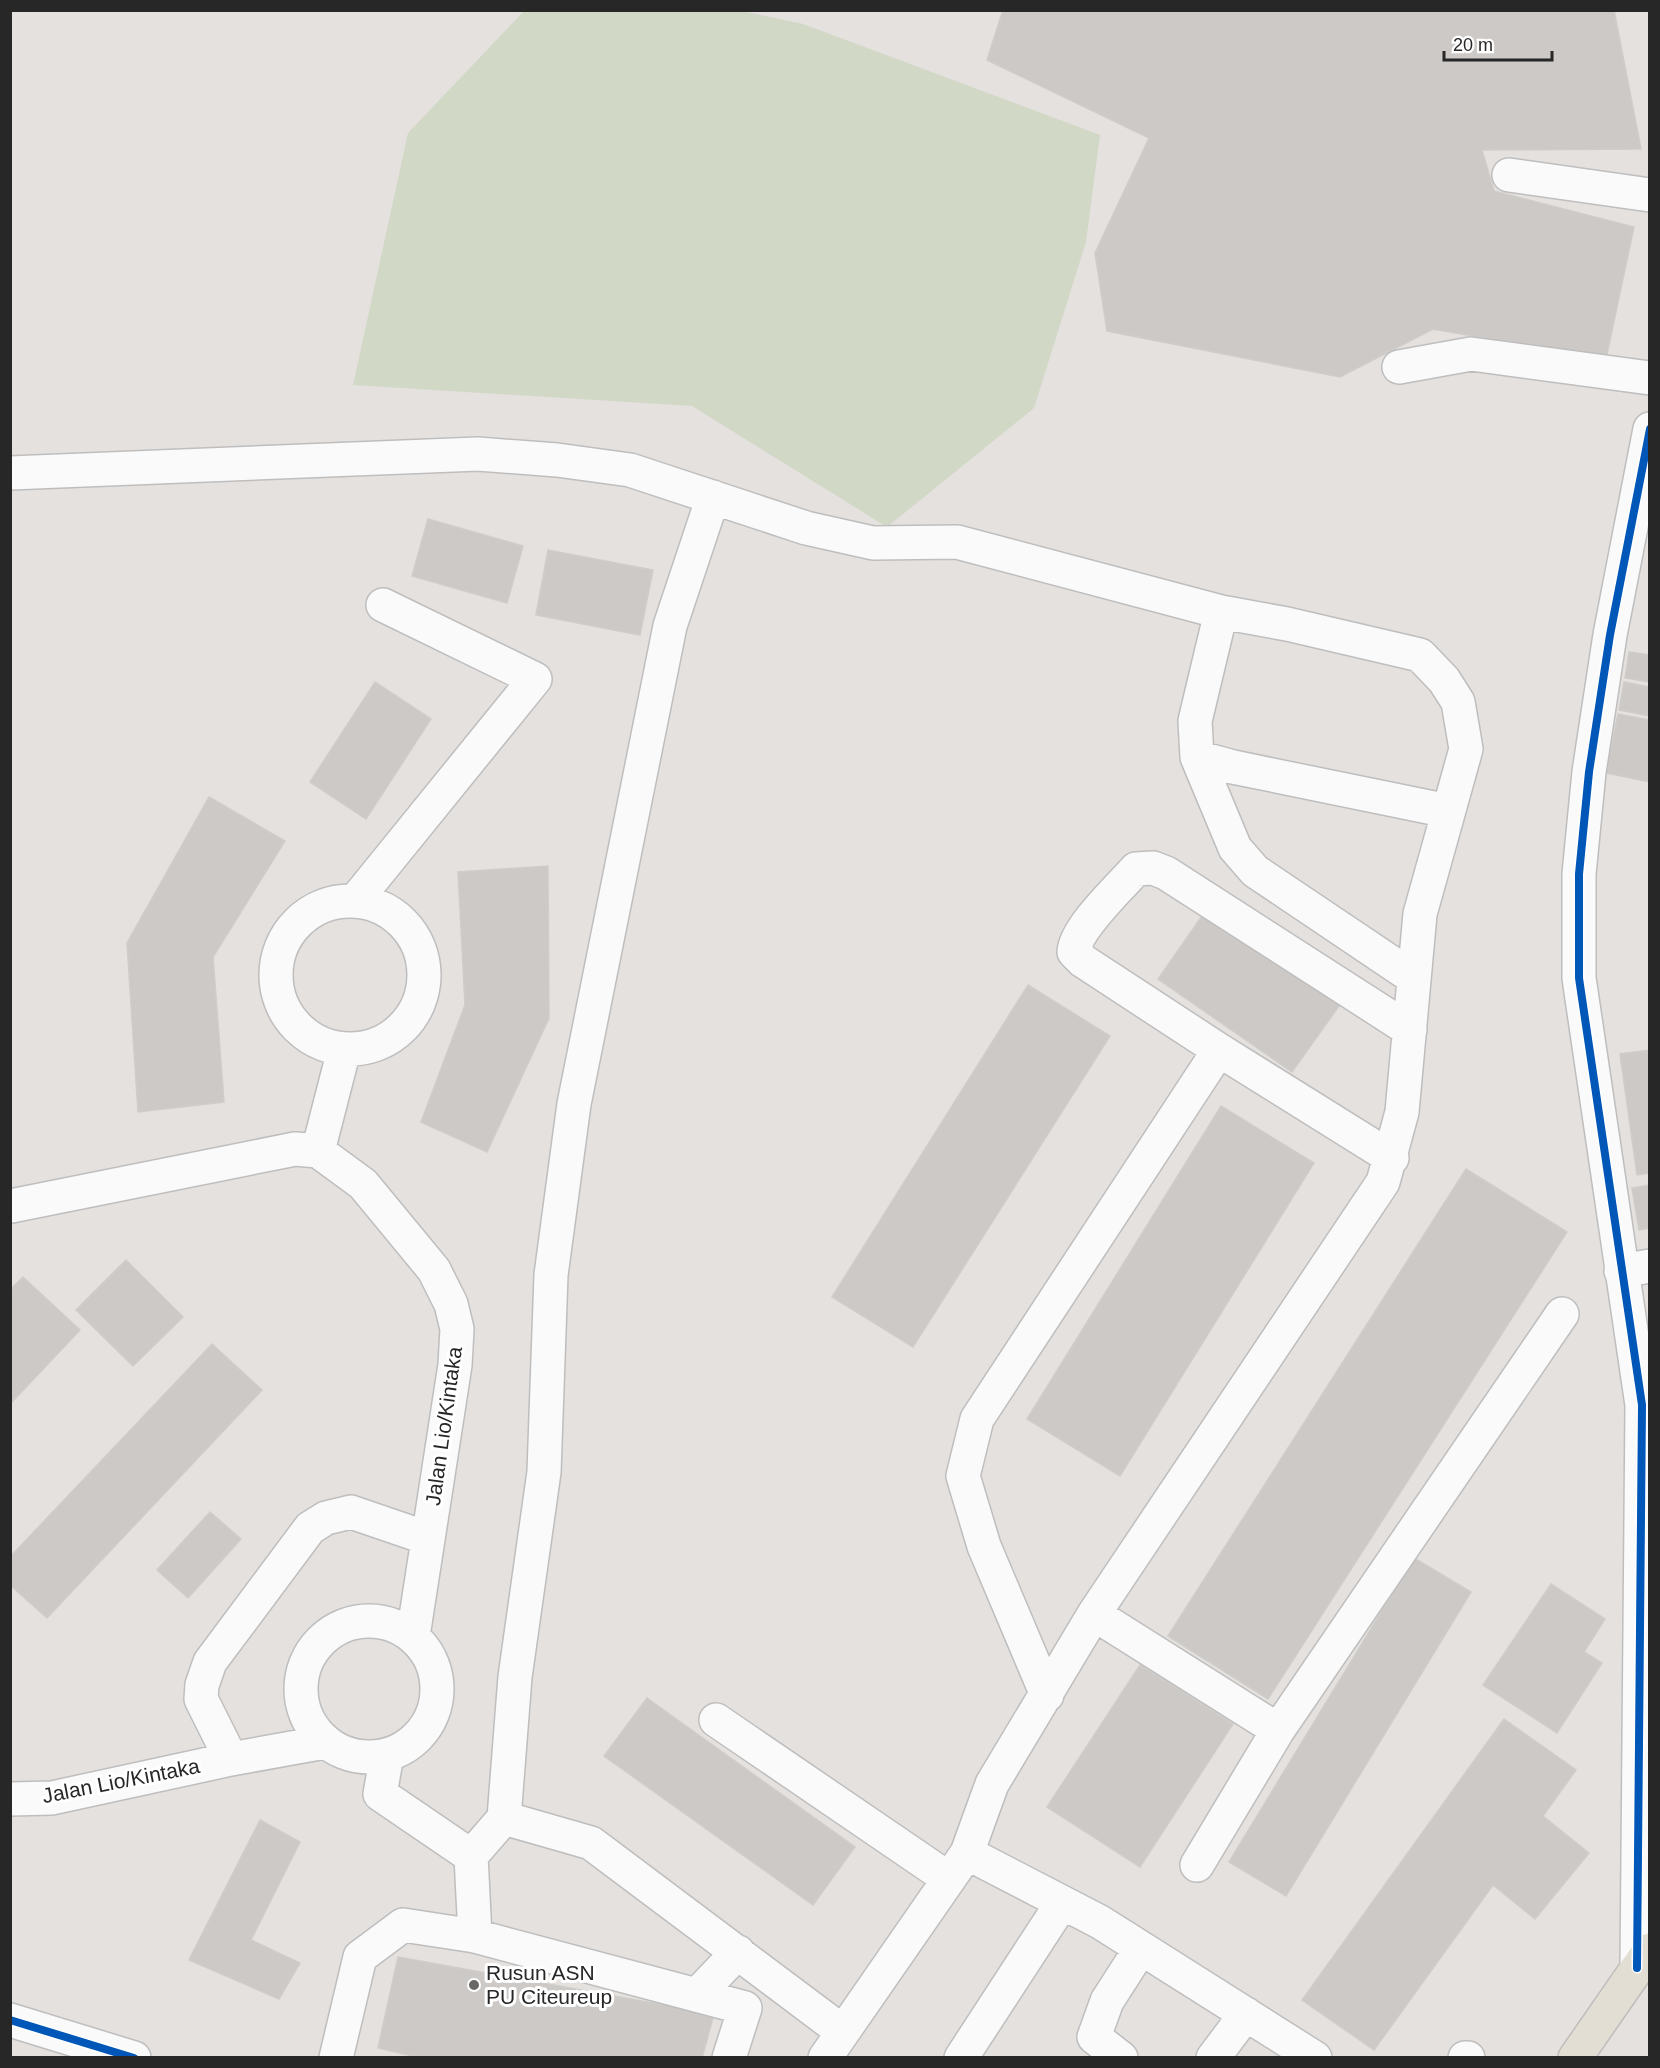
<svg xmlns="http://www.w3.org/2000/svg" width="1660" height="2068" font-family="Arial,sans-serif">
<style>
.cemetery{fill:#d2d8c6}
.building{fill:#ccc9c7;stroke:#cfcdca;stroke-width:1.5}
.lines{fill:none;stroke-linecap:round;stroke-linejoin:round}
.minor-casing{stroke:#bfbebe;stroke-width:36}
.major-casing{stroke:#bebdbc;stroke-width:36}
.minor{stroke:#fbfafa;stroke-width:33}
.major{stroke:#e3ded4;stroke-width:33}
.cycleway-casing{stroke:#fff;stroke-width:11}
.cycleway{stroke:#0057b8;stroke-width:8}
.poi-dot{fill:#696867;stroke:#fff;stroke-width:2}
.labels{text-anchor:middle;stroke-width:6;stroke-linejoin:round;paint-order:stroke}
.street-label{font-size:21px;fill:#272727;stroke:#fff}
.poi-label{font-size:21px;fill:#272727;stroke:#fff;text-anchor:start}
</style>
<rect width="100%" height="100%" fill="#e4e1de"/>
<path class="cemetery" d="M524,11H742L803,24L1100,135L1086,242L1034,408L887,527L692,406L353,385L408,133Z"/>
<path class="building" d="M1003,10H1614L1641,149L1482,150L1494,191L1634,227L1606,359L1433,329L1340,377L1107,331L1095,253L1149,138L987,60Z
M428,519L523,546L507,603L412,576Z
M548,550L653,570L640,635L536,615Z
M1629,652L1650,655V682L1625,678Z
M375,682L431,719L366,819L310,782Z
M1624,682L1650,687V716L1619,710Z
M1618,714L1650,720V782L1606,773Z
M209,797L285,841L213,957L224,1102L138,1112L127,943Z
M548,866L549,1018L487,1152L421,1122L465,1005L458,872Z
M1209,906L1344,999L1292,1072L1158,979Z
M1028,985L1110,1036L913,1347L832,1297Z
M1650,1050V1173L1637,1175L1620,1054Z
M1221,1106L1314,1163L1120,1476L1027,1419Z
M1466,1169L1567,1232L1268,1699L1168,1636Z
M1650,1185V1228L1639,1230L1632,1188Z
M126,1260L183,1317L133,1366L76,1310Z
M23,1277L80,1330L10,1404V1290Z
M212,1344L262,1390L47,1618L10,1585V1557Z
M210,1512L241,1539L188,1598L157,1570Z
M1414,1558L1471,1592L1286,1896L1229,1862Z
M1551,1584L1605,1619L1584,1652L1602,1663L1557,1733L1483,1685Z
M1140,1665L1233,1724L1140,1867L1047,1807Z
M647,1698L855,1847L813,1905L604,1756Z
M1504,1719L1576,1770L1543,1816L1589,1853L1535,1919L1493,1885L1374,2050L1302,2000Z
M260,1820L300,1842L251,1940L300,1963L279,1999L189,1960Z
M398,1957L714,2014L702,2058H421L378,2048Z"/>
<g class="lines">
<g class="minor-casing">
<path id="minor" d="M1509,175L1650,195
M1399,367L1471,354L1650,378
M10,473L478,454L557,460L630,470L806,528L873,543L957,542L1221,612L1287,624L1420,655L1444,680L1458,702L1466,749L1420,914L1402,1112L1383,1182L1094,1614L992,1784L967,1853L825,2058
M1221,612L1195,721L1197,757L1233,767L1448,811
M1197,757L1235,848L1255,871L1414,978
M276 975a74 74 0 1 1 148 0a74 74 0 1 1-148 0Z
M355,901L535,679L383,605
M1219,1050L1083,961L1074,952C1075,929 1119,888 1136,869L1153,868L1166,873L1410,1030
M318,1151L344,1050
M11,1206L295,1149L318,1151L363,1184L434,1270L451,1304L457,1329L455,1365L413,1636
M1621,1271L1650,1266
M1094,1614L1278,1730L1562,1314
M301 1689a68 68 0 1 1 136 0a68 68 0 1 1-136 0Z
M1047,1695L984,1546L963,1476L977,1419L1219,1050L1392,1158
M716,1720L949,1879
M387,1755L380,1794L471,1856
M231,1759L201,1699L202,1685L210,1662L310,1528L326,1518L351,1512L427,1538
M10,1799L52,1798L231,1759L325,1742
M504,1818L591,1843L843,2032
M967,1853L1100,1922L1315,2058
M1197,1865L1278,1730
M475,1936L471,1856L504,1818L515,1677L544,1472L551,1275L574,1104L670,626L713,497
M1637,1968L1642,1405L1579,978V874L1589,772L1610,635L1650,429
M698,1994L738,1952
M10,2020L134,2058
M336,2058L360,1957L403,1925L475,1936L745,2008L729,2058
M961,2058L1062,1903
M1121,2058L1094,2037L1107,2001L1141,1948
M1213,2058L1246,2014
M1465,2058H1468"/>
</g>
<g class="major-casing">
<path id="major" d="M1575,2058L1650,1950"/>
</g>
<use href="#minor" class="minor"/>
<use href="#major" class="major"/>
<g class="cycleway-casing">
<path id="cycleway" d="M1637,1968L1642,1405L1579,978V874L1589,772L1610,635L1650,429
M10,2020L134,2058"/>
</g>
<use href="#cycleway" class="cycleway"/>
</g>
<circle class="poi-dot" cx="474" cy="1985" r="6"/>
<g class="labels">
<g class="street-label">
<text transform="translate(444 1426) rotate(-82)" y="7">Jalan Lio/Kintaka</text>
<text transform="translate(121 1781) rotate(-11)" y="7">Jalan Lio/Kintaka</text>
</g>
<g class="poi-label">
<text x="486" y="1980">Rusun ASN<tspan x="486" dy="24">PU Citeureup</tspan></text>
</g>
</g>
<rect width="1660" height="2068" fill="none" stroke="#272727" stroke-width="24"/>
<path d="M1444 51v9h108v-9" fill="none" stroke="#272727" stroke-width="3"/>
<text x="1453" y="51" font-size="18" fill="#272727" stroke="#ffffff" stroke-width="4.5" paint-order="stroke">20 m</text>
</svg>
